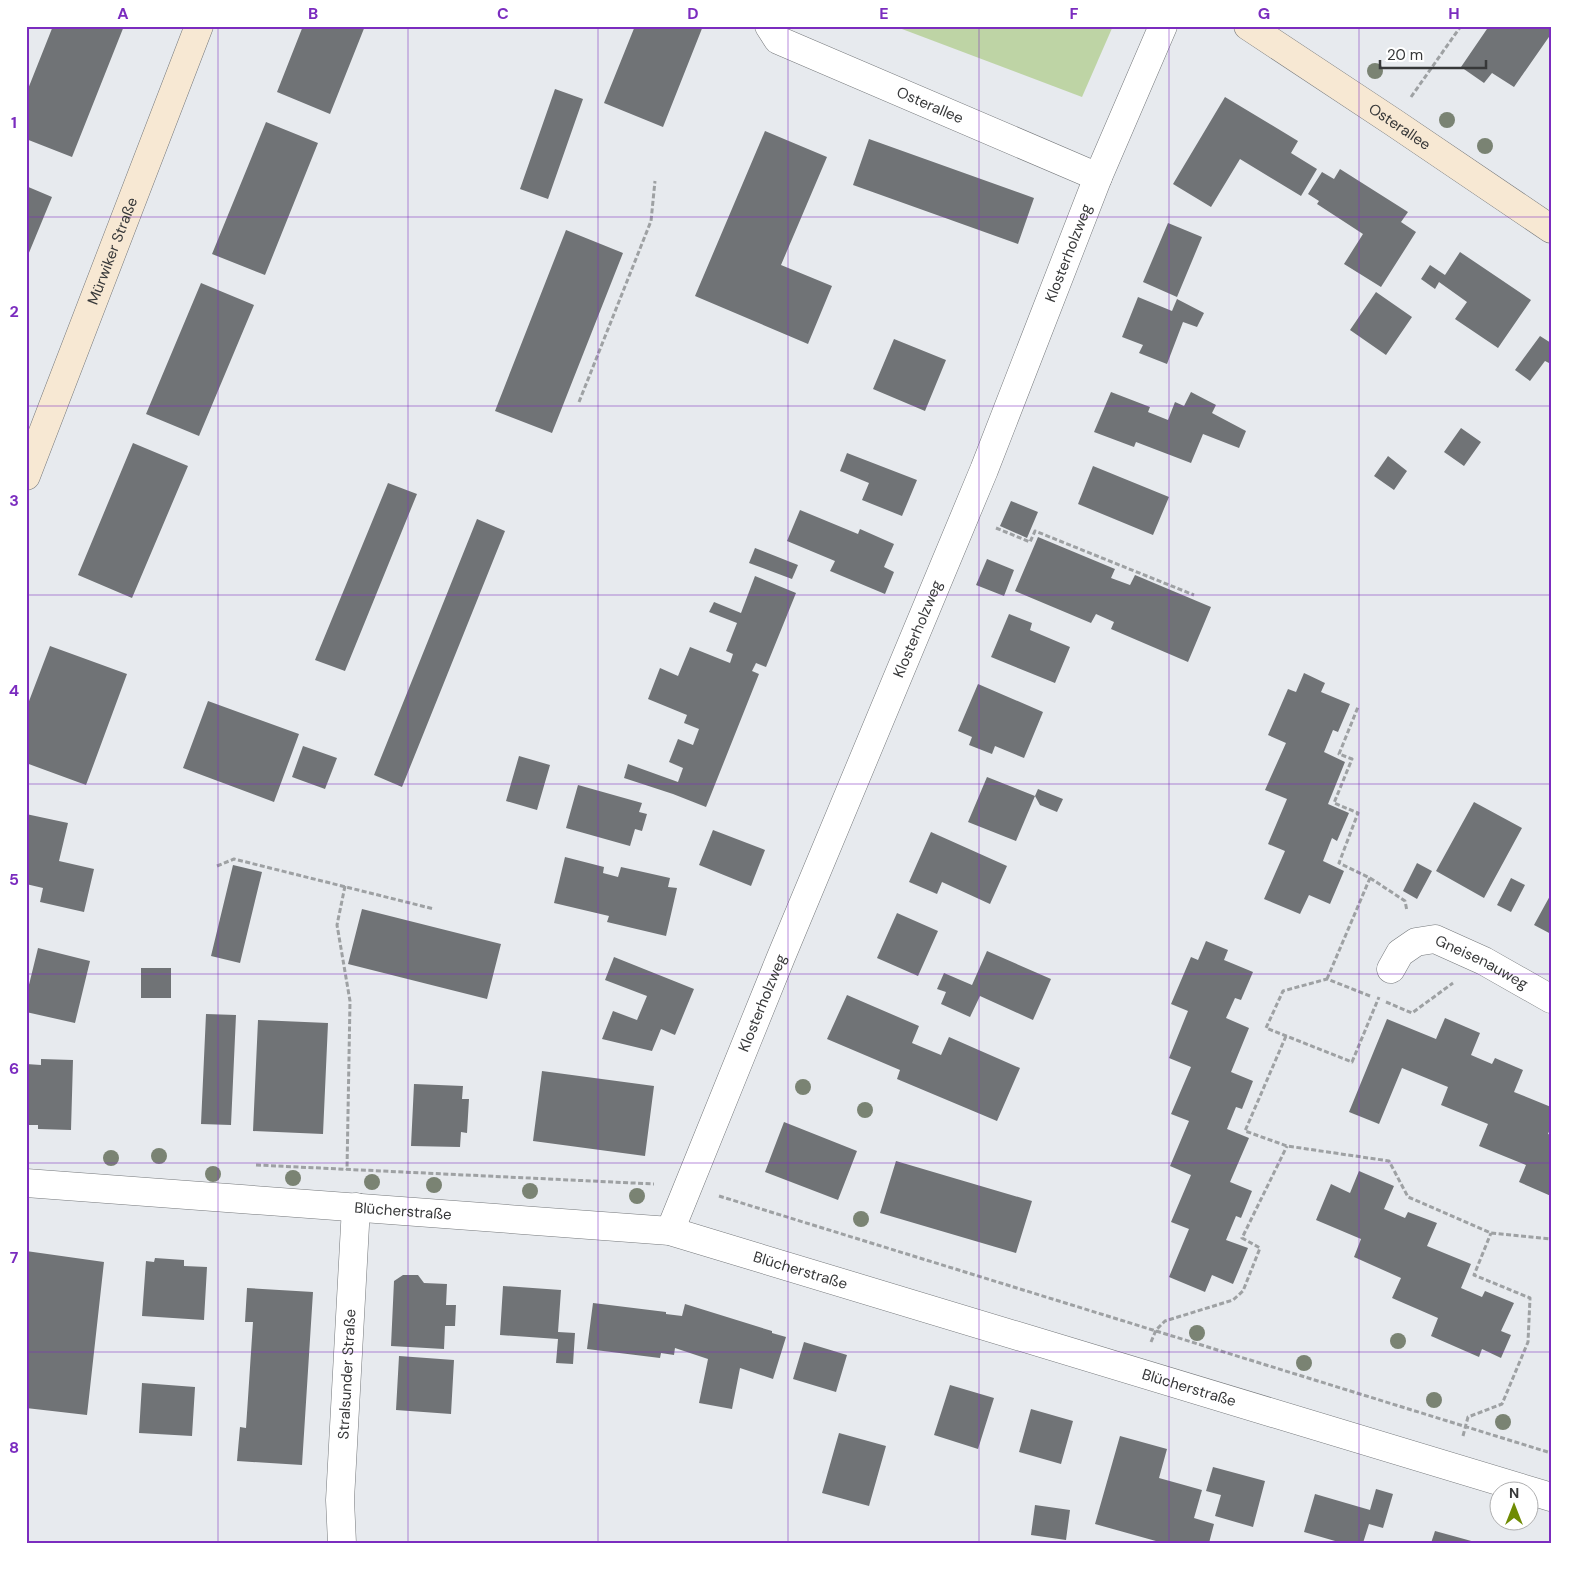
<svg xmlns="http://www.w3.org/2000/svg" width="1577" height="1569" font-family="'DM Sans',sans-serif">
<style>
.green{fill:#bed4a5}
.building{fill:#707376}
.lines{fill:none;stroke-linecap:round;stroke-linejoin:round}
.street-casing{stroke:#75787b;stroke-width:29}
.secondary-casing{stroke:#75787b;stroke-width:29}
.path{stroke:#9ea1a3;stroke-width:3;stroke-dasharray:5 2.5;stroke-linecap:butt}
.street{stroke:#fff;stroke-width:28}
.secondary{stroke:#f7e8d3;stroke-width:28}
.tree{fill:#7a8373}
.grid{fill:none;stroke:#7b2cbf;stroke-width:1;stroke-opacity:0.55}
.labels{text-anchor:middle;stroke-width:5;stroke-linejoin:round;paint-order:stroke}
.street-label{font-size:15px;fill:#373839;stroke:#fff}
.neatline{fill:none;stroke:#7b2cbf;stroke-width:2}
.grid-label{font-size:16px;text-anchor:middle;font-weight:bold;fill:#7b2cbf}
</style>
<rect width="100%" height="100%" fill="#e7eaee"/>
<path class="green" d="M894,26H1113L1082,97Z"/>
<path class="building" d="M53,26H124L72,157L26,139V94Z
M303,26H365L330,114L277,92Z
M635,26H703L663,127L604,103Z
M1489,26H1551V34L1514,87L1492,73L1484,83L1461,67Z
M555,89L583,99L548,199L520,189Z
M1225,97L1298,141L1291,153L1317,169L1301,196L1240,159L1211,207L1173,184Z
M266,122L318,143L265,275L212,254Z
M765,131L827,157L781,265L832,286L808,344L695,296Z
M869,139L1034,198L1018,244L853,185Z
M1340,169L1408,212L1401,222L1416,232L1381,287L1344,264L1363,234L1317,204L1319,201L1308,194L1322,172L1334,179Z
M26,186L52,197L26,260Z
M1168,223L1202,237L1177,297L1143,282Z
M566,230L623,253L552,433L495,411Z
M1460,252L1531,300L1498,348L1455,319L1467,302L1439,282L1435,289L1421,279L1430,265L1445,275Z
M201,283L254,305L199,436L146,414Z
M1376,292L1412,317L1386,355L1350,330Z
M1138,297L1172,311L1177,299L1204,313L1197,327L1183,322L1167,364L1139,353L1143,345L1122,337Z
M1540,336L1551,343V364L1545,361L1530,381L1515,370Z
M894,339L946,360L925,411L873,389Z
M1111,392L1150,407L1148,412L1168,420L1175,402L1184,406L1191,392L1216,405L1212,413L1246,431L1239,448L1203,434L1191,463L1136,442L1134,447L1094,432Z
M1461,428L1481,442L1464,466L1444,452Z
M133,443L188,466L132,598L78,575Z
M847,453L917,480L902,516L862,500L869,483L840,471Z
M1388,456L1407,471L1394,490L1374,476Z
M1093,466L1169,497L1153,535L1078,504Z
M388,483L417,494L345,671L315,660Z
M1011,501L1038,512L1027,538L1000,526Z
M800,510L858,534L860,529L894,544L884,567L894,572L885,594L830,571L835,561L787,541Z
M477,519L505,531L402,787L374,775Z
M1038,537L1115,569L1111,578L1130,585L1135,575L1211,607L1188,662L1111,629L1114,622L1096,614L1091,623L1015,591Z
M755,548L798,565L792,579L749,563Z
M987,559L1014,570L1004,596L976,585Z
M755,576L796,593L766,667L756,663L752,671L759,674L706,807L673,794L624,778L628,764L678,782L683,768L669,762L678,739L693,745L699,729L684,723L687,715L648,699L660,668L678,676L690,647L730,663L733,654L726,651L737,623L709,612L714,602L741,613Z
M1009,614L1032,623L1030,630L1070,647L1055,683L991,657Z
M50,646L127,674L86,785L26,763V709Z
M1304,673L1325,683L1321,692L1350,704L1338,732L1333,730L1324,752L1345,762L1328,804L1349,813L1337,841L1332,838L1323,861L1344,871L1330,904L1309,895L1300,914L1264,899L1285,851L1268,844L1287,799L1265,790L1286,743L1268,735L1288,689L1296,692Z
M978,684L1043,712L1024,758L995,746L992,754L969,745L972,737L958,731Z
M208,701L299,734L274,802L183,768Z
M303,746L337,758L325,789L292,777Z
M519,756L550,765L537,810L506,801Z
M987,777L1035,796L1016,841L968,822Z
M578,785L642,803L639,812L647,814L642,831L635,829L630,846L566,828Z
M1038,789L1063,799L1057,812L1040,805L1035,796Z
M1474,802L1522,828L1484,898L1436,871Z
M26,814L68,823L59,861L94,869L84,912L40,902L43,888L26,884Z
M713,830L765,850L751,886L699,865Z
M931,832L1007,866L990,904L942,882L937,894L909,882Z
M565,857L604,867L603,873L618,877L621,867L670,878L668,887L677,888L666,936L607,922L609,916L554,903Z
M1417,863L1432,871L1417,899L1403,891Z
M233,865L262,872L240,963L211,956Z
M1511,878L1525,885L1511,912L1497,905Z
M1551,894V934L1534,925Z
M362,909L501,944L487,999L348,964Z
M897,913L938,931L918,976L877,958Z
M1206,941L1228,950L1224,960L1253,972L1241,1000L1235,998L1226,1018L1249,1028L1231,1072L1253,1081L1242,1109L1236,1107L1227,1129L1249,1138L1230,1182L1252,1191L1241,1218L1236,1216L1226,1240L1248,1248L1233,1284L1212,1275L1205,1292L1169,1277L1189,1229L1171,1222L1191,1175L1170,1166L1189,1121L1171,1114L1191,1067L1169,1058L1188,1011L1171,1004L1191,957L1198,960Z
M38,948L90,961L75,1023L26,1012V997Z
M987,951L1051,979L1033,1020L980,996L970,1017L941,1004L946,992L937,989L944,973L972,985Z
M614,957L694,989L675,1035L661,1029L652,1051L602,1039L613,1011L637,1020L647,996L605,980Z
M141,968H171V998H141Z
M847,995L919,1026L912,1043L941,1055L949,1037L1020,1068L997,1121L897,1079L900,1070L827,1039Z
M206,1014L236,1015L231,1125L201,1124Z
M1445,1018L1480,1033L1471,1055L1492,1064L1495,1058L1523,1070L1514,1092L1551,1107V1127L1548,1134L1551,1135V1196L1519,1182L1526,1165L1479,1146L1488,1124L1441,1105L1448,1087L1402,1068L1379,1124L1349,1112L1387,1019L1436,1039Z
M258,1020L328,1023L323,1134L253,1131Z
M41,1059L73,1060L71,1130L38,1129V1125H26V1064L41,1065Z
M542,1071L654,1086L645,1156L533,1141Z
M414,1084L463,1086L462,1099H469L467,1133L461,1132L460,1147L411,1146Z
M784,1122L857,1151L838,1200L765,1172Z
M896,1161L1032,1201L1016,1253L880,1213Z
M1359,1171L1394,1186L1384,1209L1405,1218L1408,1212L1437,1223L1427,1246L1471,1264L1461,1288L1482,1297L1485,1291L1514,1303L1501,1331L1511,1335L1501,1358L1482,1349L1479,1357L1431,1336L1438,1318L1392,1298L1401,1278L1354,1257L1361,1239L1316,1220L1331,1184L1350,1193Z
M26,1251L104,1262L87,1415L26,1408Z
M155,1258L184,1260V1266L207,1267L204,1320L142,1316L146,1261L154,1262Z
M403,1275H418L424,1283L447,1284L446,1305H456L455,1326H445L444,1349L391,1346L394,1281Z
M503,1286L561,1290L558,1332L575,1333L573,1364L556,1363L558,1339L500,1335Z
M247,1288L313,1292L302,1465L237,1461L240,1427L246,1428L253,1322H245Z
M593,1303L666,1312V1314L682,1316L685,1304L772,1331V1333L786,1337L773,1379L740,1368L732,1409L699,1403L708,1359L675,1348L674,1355L661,1353L660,1358L587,1349Z
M804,1342L847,1355L836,1392L793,1379Z
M399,1356L454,1360L451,1414L396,1410Z
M142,1383L195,1387L192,1436L139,1433Z
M950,1385L994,1398L978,1449L934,1435Z
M1031,1409L1073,1421L1061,1464L1019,1452Z
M839,1433L886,1446L869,1506L822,1493Z
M1120,1436L1167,1449L1159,1478L1202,1490L1194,1518L1214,1524L1209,1543H1163L1095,1524Z
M1213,1467L1265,1481L1253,1527L1215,1516L1221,1495L1206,1491Z
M1376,1489L1393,1494L1383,1528L1369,1524L1363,1543H1342L1304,1532L1315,1494L1370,1510Z
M1035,1505L1070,1510L1066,1540L1031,1535Z
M1435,1531L1475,1542V1543H1431Z"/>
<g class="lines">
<g class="street-casing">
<g id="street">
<path id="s1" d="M769,26L778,40L1098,177"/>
<path id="s2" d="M1391,969L1400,953L1416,942L1435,939L1484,961L1551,999"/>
<path id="s3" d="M26,1183L670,1231L1551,1497"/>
<path id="s4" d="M670,1231L781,957L984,470L1098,177L1163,26"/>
<path id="s5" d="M342,1543L340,1500L356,1207"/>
</g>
</g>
<g class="secondary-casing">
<g id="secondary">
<path id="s6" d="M1248,26L1393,122L1551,229"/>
<path id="s7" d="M26,476L199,26"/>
</g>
</g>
<path class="path" d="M1411,97L1461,26
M579,402L651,221L655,181
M996,528L1030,542L1035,531L1194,595
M217,866L234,859L434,909
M1370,878L1405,901L1407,911
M345,886L337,925L350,1001L347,1170
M1327,979L1370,878L1339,863L1358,813L1334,803L1352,759L1339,754L1358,707
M1370,996L1327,979L1283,991L1266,1028L1352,1062L1379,997
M1386,1002L1412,1013L1453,983
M1286,1036L1245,1131L1287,1146L1389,1161L1408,1197L1491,1233L1551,1239
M256,1165L654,1184
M719,1196L1551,1453
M1151,1342L1156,1330L1165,1321L1233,1300L1243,1291L1260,1248L1242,1238L1287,1146
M1463,1436L1468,1417L1502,1404L1528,1342L1530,1298L1474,1275L1491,1233"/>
<use href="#street" class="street"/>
<use href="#secondary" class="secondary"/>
</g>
<g class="tree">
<circle cx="1375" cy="71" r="8"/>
<circle cx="1447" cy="120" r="8"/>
<circle cx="1485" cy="146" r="8"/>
<circle cx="803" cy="1087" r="8"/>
<circle cx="865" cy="1110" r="8"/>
<circle cx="159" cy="1156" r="8"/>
<circle cx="111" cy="1158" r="8"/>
<circle cx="213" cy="1174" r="8"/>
<circle cx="293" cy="1178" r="8"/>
<circle cx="372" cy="1182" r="8"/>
<circle cx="434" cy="1185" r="8"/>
<circle cx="530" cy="1191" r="8"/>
<circle cx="637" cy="1196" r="8"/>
<circle cx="861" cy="1219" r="8"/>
<circle cx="1197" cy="1333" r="8"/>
<circle cx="1398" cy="1341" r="8"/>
<circle cx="1304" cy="1363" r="8"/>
<circle cx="1434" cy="1400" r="8"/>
<circle cx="1503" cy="1422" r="8"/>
</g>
<path class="grid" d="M218,26V1543M408,26V1543M598,26V1543M788,26V1543M979,26V1543M1169,26V1543M1359,26V1543M26,217H1551M26,406H1551M26,595H1551M26,784H1551M26,974H1551M26,1163H1551M26,1352H1551"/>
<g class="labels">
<g class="street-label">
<text dy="5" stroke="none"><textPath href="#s1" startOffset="182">Osterallee</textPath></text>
<text dy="5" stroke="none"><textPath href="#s6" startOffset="182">Osterallee</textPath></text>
<text dy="5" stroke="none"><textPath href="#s7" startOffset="241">Mürwiker Straße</textPath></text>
<text dy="5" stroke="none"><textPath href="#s4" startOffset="1056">Klosterholzweg</textPath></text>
<text dy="5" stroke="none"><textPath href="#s4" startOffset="651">Klosterholzweg</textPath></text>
<text dy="5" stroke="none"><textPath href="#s2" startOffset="109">Gneisenauweg</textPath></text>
<text dy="5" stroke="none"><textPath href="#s4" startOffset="246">Klosterholzweg</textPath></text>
<text dy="5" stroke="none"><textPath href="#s3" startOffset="378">Blücherstraße</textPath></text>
<text dy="5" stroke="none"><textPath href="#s3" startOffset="782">Blücherstraße</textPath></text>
<text dy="5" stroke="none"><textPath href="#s5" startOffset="169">Stralsunder Straße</textPath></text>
<text dy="5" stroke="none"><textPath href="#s3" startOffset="1188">Blücherstraße</textPath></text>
</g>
</g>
<rect width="1577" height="1569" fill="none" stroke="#ffffff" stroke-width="55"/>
<g transform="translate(1514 1506)"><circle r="24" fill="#ffffff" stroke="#afafb0"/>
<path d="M0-4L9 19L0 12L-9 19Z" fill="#6f8b03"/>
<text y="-8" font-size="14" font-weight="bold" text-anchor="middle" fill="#373839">N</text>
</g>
<path d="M1380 60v8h106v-8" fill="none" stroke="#373839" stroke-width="2.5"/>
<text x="1387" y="60" font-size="15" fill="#373839" stroke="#ffffff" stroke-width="4" paint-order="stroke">20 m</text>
<rect x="28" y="28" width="1522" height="1514" class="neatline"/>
<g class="grid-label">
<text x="123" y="19">A</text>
<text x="313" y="19">B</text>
<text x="503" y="19">C</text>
<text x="693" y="19">D</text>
<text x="884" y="19">E</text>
<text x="1074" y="19">F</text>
<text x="1264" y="19">G</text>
<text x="1454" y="19">H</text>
<text x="14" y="128">1</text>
<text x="14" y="317">2</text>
<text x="14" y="506">3</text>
<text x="14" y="696">4</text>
<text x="14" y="885">5</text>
<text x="14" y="1074">6</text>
<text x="14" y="1263">7</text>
<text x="14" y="1453">8</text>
</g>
</svg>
